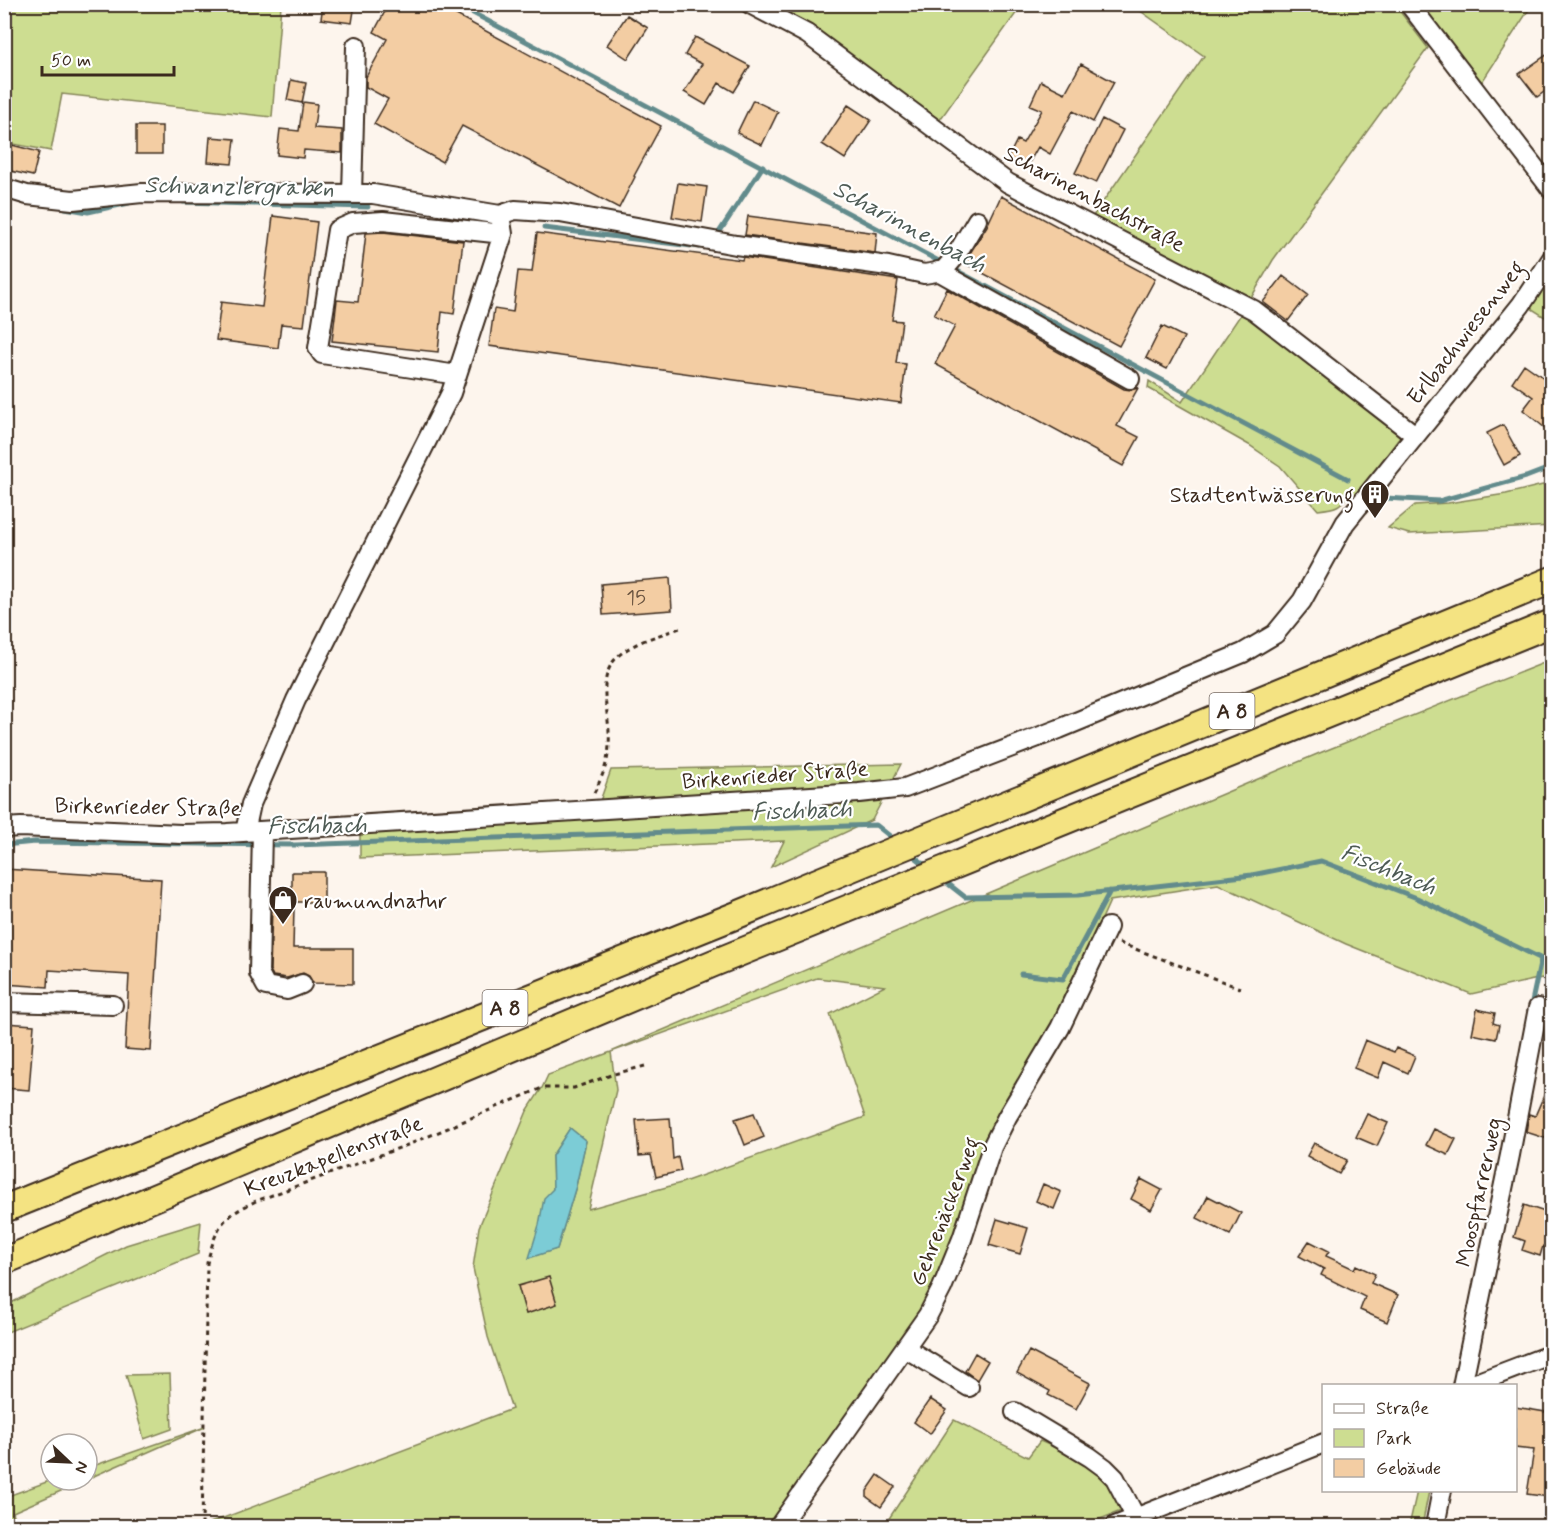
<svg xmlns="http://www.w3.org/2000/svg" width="1556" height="1531" font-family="Mynerve,sans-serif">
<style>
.green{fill:#cddd91;stroke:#848458;stroke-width:1.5;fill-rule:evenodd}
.water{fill:#7cccd6;stroke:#628b8c;stroke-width:1.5}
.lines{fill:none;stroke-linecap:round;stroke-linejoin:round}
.stream{stroke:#628b8c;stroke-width:5}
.building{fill:#f3cda3;stroke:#3b2a1e;stroke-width:1.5}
.minor-casing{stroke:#3b2a1e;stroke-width:22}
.highway-casing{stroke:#3b2a1e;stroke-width:30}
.path{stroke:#3b2a1e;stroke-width:3;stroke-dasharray:4.5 4.5;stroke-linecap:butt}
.minor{stroke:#fff;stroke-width:18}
.highway{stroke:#f4e382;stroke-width:26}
.labels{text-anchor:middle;stroke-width:4.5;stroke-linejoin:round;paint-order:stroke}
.number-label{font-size:20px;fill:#69533f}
.shield{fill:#fff;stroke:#766a62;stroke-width:1.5}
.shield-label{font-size:21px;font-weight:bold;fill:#3b2a1e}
.street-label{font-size:22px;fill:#3b2a1e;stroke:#fff}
.poi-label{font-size:22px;fill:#3b2a1e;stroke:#fff;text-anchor:end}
.water-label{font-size:24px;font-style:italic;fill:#4e5b55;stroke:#fff}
</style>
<rect width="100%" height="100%" fill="#fdf5ed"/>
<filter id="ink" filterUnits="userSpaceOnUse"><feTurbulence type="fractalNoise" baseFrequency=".0167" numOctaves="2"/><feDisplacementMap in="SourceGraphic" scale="12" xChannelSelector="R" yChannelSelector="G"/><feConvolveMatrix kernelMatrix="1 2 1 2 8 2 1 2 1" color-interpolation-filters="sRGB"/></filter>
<g filter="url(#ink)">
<path class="green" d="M5,4L281,5L272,117L62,94L51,151L9,143L5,156Z
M770,5H1022L939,121L811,25Z
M1132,5H1395L1428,48L1273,260L1251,298L1091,219L1204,56Z
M1413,5H1532L1478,88Z
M1551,272V321L1529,307Z
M1243,311L1393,426L1400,437L1357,496L1351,493C1339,507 1337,508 1318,510L1280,466L1249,445L1148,388L1149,381L1182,402Z
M1551,483V526L1409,534L1388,528L1415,505L1448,503L1506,494Z
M1551,660V982L1542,978L1471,994L1346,944L1218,884L1110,901L938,1286L775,1526H202L512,1409L488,1337L473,1268L479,1227L527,1111L542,1088L548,1075L611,1052L1322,752ZM817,978L885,986L830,1014L865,1117L681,1183L588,1209L616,1090L611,1052ZM570,1128L586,1141L576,1186L557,1249L530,1257L553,1189L552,1156Z
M901,764L872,820L771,867L784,841L360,858V832L594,818L611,770Z
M201,1222L198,1254L5,1333V1306L126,1245Z
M170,1374L172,1429L144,1439L126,1375Z
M954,1420L1028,1457L1040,1441L1086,1461L1105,1475L1121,1511L1082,1526H884Z
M205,1427L87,1479V1468Z
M52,1480H86L13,1512L17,1526H5V1497Z
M1417,1491H1429L1422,1526H1409Z"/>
<path class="water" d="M570,1128L586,1141L576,1186L557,1249L529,1258L539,1225L544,1198L553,1189L552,1156Z"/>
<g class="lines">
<path class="stream" d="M456,4L1348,479
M183,202L368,207
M65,208L88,212L129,203
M544,228L700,247
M714,237L720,231L763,166
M1385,498L1439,501L1526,477L1552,467
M4,845L35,842L295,845L876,825L896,841
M910,853L928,867
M942,879L965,897L1078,895L1252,875L1321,861L1417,898L1552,964
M1021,974L1063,979L1110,891
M1531,1006L1541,959"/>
</g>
<path class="building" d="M323,4H355L352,23L321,19Z
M389,4H436L661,126L634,176L635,177L619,208L462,126L442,162L374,124L388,99L366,87V77L387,39L374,32Z
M627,15L648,28L628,59L607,45Z
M695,37L750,66L734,92L719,83L706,105L684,92L702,64L685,55Z
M1551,52V87L1537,97L1519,74Z
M1081,64L1114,82L1093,122L1073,111L1050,154L1038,147L1026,168L1008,158L1017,140L1023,143L1042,110L1030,105L1041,81L1065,93Z
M291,80L306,83L302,103L287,100Z
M753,100L778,112L762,145L737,133Z
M303,102L317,104L314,128L342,130V153L304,150L303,158L277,155L280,129L299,131Z
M848,105L871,120L845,159L822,144Z
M1102,119L1123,130L1096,183L1075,173Z
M136,126H162V154H136Z
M210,137L235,139L232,164L208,162Z
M12,145L39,152L33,176L6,170Z
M678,183L707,187L702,222L672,217Z
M1001,196L1155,279L1119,346L964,263L987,226Z
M273,216L317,222L304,326L281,324L278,348L216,340L221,302L262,307Z
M748,216L877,233L875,253L745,235Z
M383,232L463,241L454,314L442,312L438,352L332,341L337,300L358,302L366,233Z
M537,233L742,260L743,257L898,280L892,320L902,321L896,363L906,364L901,403L489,346L494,309L513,312L518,271L532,272Z
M1283,276L1308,295L1288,321L1263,302Z
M947,289L1124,389L1131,390L1138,388L1117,426L1139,437L1123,466L935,364L955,326L934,315Z
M1162,326L1184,337L1167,369L1146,358Z
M1524,364L1551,383V433L1523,410L1533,397L1512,382Z
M1503,425L1520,456L1504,465L1487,433Z
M670,578L672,610L603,615L601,584Z
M4,869L161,879L151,1051L125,1049L129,975L49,970L48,987L4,984Z
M292,872H324V902H292Z
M272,908H294L293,948H353V984L313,983L309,976L303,973L287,978L273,976L270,970Z
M1477,1009L1495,1013L1493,1023L1499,1025L1496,1039L1472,1034Z
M4,1023L34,1025L29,1090L4,1088Z
M1365,1040L1394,1052L1396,1048L1415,1056L1408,1073L1384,1062L1378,1078L1354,1068Z
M1551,1079V1125L1548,1139L1526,1132L1529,1114L1535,1116Z
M754,1113L764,1137L745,1145L735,1119Z
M1367,1114L1388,1123L1377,1146L1356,1137Z
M670,1118L673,1159L678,1157L681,1171L656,1177L651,1155L639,1156L636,1120Z
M1434,1129L1456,1139L1448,1155L1426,1145Z
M1314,1143L1347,1160L1339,1174L1307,1156Z
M1141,1179L1162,1190L1151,1210L1131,1199Z
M1043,1184L1061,1192L1054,1209L1036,1201Z
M1208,1196L1241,1213L1230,1235L1197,1218Z
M1524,1205L1551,1214V1227L1545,1247L1543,1246L1540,1256L1522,1250L1525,1241L1514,1237Z
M997,1219L1028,1228L1020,1254L989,1245Z
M1309,1241L1329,1251L1326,1256L1354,1269L1356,1265L1375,1274L1371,1283L1398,1295L1387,1322L1360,1310L1365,1297L1321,1275L1324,1269L1299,1256Z
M549,1277L557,1304L526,1314L518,1286Z
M1029,1351L1090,1383L1076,1409L1048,1395L1050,1391L1017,1373Z
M975,1353L988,1361L977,1380L965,1371Z
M930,1399L947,1410L930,1434L914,1422Z
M1515,1407L1551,1413V1482L1549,1497L1527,1494L1534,1450L1515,1448Z
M878,1475L895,1487L881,1507L867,1497V1491Z"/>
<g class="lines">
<g class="minor-casing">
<path id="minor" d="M750,4L807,34L1008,183L1254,310L1415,435
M1409,4L1552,190
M4,188L27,195L73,200L142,193L373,194L500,215L515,210L560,213L736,245L888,266L924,274L943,271L955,257L977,220
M352,194L356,46
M938,271L1130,379
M457,375L322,354L318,348L337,230L353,223L383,221L503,234
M4,828L21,827L181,834L227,833L859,793L905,788L1059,729L1243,653L1275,634L1302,601L1345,523L1521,305L1552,258
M262,831L259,973L266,986L287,990L302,984
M245,832L251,804L296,700L451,393L503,234L500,215
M4,1002L113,1005
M905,1348L969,1387
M1462,1386L1510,1155L1538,1008
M1468,1386L1552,1354
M1015,1412L1090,1457L1105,1468L1115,1478L1136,1518
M779,1526L928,1315L942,1288L962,1239L992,1147L1007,1117L1060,1028L1108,927
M1115,1526L1324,1443
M1435,1526L1442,1490"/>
</g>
<g class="highway-casing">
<path id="highway" d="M4,1209L737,915L1552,580
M4,1261L714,963L1552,623"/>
</g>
<path class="path" d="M594,793C602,777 608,764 609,745C612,709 587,669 633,646C647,638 664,634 680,628
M1119,943L1240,988
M202,1526L207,1263C217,1226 220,1218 256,1201L410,1144L542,1088H574L614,1074L645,1066"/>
<use href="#minor" class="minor"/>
<use href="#highway" class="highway"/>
</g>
</g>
<defs>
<g id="building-pin" transform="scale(1.5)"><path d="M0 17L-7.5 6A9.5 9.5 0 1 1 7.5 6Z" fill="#3b2a1e" stroke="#fff"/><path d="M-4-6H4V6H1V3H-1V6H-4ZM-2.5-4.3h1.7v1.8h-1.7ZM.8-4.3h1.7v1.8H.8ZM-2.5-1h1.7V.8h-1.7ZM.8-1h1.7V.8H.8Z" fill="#fff"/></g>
<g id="shop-pin" transform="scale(1.5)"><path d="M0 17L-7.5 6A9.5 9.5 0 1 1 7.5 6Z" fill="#3b2a1e" stroke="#fff"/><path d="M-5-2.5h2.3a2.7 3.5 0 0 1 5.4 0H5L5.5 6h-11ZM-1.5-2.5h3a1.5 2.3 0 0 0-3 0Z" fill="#fff"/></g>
</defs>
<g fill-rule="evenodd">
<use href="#building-pin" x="1375" y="494"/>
<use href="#shop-pin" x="283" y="900"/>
</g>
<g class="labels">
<g class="number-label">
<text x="636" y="604">15</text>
</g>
<g class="shield">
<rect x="1209.5" y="693" width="45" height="36" rx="4.5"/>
<rect x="482.5" y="990" width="45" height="36" rx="4.5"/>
</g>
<g class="shield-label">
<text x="1232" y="718">A 8</text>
<text x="505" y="1015">A 8</text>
</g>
<g class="street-label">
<text transform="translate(1095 198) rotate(28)" y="8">Scharinenbachstraße</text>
<text transform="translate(1465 332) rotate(-52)" y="8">Erlbachwiesenweg</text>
<text transform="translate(775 774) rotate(-4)" y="8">Birkenrieder Straße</text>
<text transform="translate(148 806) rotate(1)" y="8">Birkenrieder Straße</text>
<text transform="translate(333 1155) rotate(-21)" y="8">Kreuzkapellenstraße</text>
<text transform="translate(1478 1192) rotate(-78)" y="8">Moospfarrerweg</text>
<text transform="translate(944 1211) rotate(-69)" y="8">Gehrenäckerweg</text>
</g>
<g class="poi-label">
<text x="1354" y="502">Stadtentwässerung</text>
<text x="304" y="908" text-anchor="start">raumundnatur</text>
</g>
<g class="water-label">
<text transform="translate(239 186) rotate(1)" y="8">Schwanzlergraben</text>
<text transform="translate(910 226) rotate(28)" y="8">Scharinnenbach</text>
<text transform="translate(802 810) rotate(-2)" y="8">Fischbach</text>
<text transform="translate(317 825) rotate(-1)" y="8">Fischbach</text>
<text transform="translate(1389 869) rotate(22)" y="8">Fischbach</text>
</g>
</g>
<rect width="1556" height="1531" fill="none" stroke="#fff" stroke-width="24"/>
<rect x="12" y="12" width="1532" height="1507" fill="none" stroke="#3b2a1e" stroke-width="2" filter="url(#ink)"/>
<rect x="1322" y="1384" width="195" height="108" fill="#ffffff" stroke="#b1aaa5" stroke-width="1.5"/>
<rect x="1334" y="1404" width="30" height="9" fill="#ffffff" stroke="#b1aaa5" stroke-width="1.5"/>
<text x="1376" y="1414" font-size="18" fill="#3b2a1e">Straße</text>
<rect x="1334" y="1429" width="30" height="18" fill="#cddd91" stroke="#b1aaa5" stroke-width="1.5"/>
<text x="1376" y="1444" font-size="18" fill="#3b2a1e">Park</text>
<rect x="1334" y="1459" width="30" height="18" fill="#f3cda3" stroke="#b1aaa5" stroke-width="1.5"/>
<text x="1376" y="1474" font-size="18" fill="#3b2a1e">Gebäude</text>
<g transform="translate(69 1462) rotate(113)"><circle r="28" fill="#ffffff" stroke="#b1aaa5" stroke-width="1.5"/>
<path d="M0-4.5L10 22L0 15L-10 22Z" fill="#3b2a1e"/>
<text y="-9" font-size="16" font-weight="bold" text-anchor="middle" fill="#3b2a1e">N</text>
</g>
<path d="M42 66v9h132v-9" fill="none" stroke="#3b2a1e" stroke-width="3"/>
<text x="51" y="66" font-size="18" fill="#3b2a1e" stroke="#ffffff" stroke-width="4.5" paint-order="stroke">50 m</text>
</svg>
